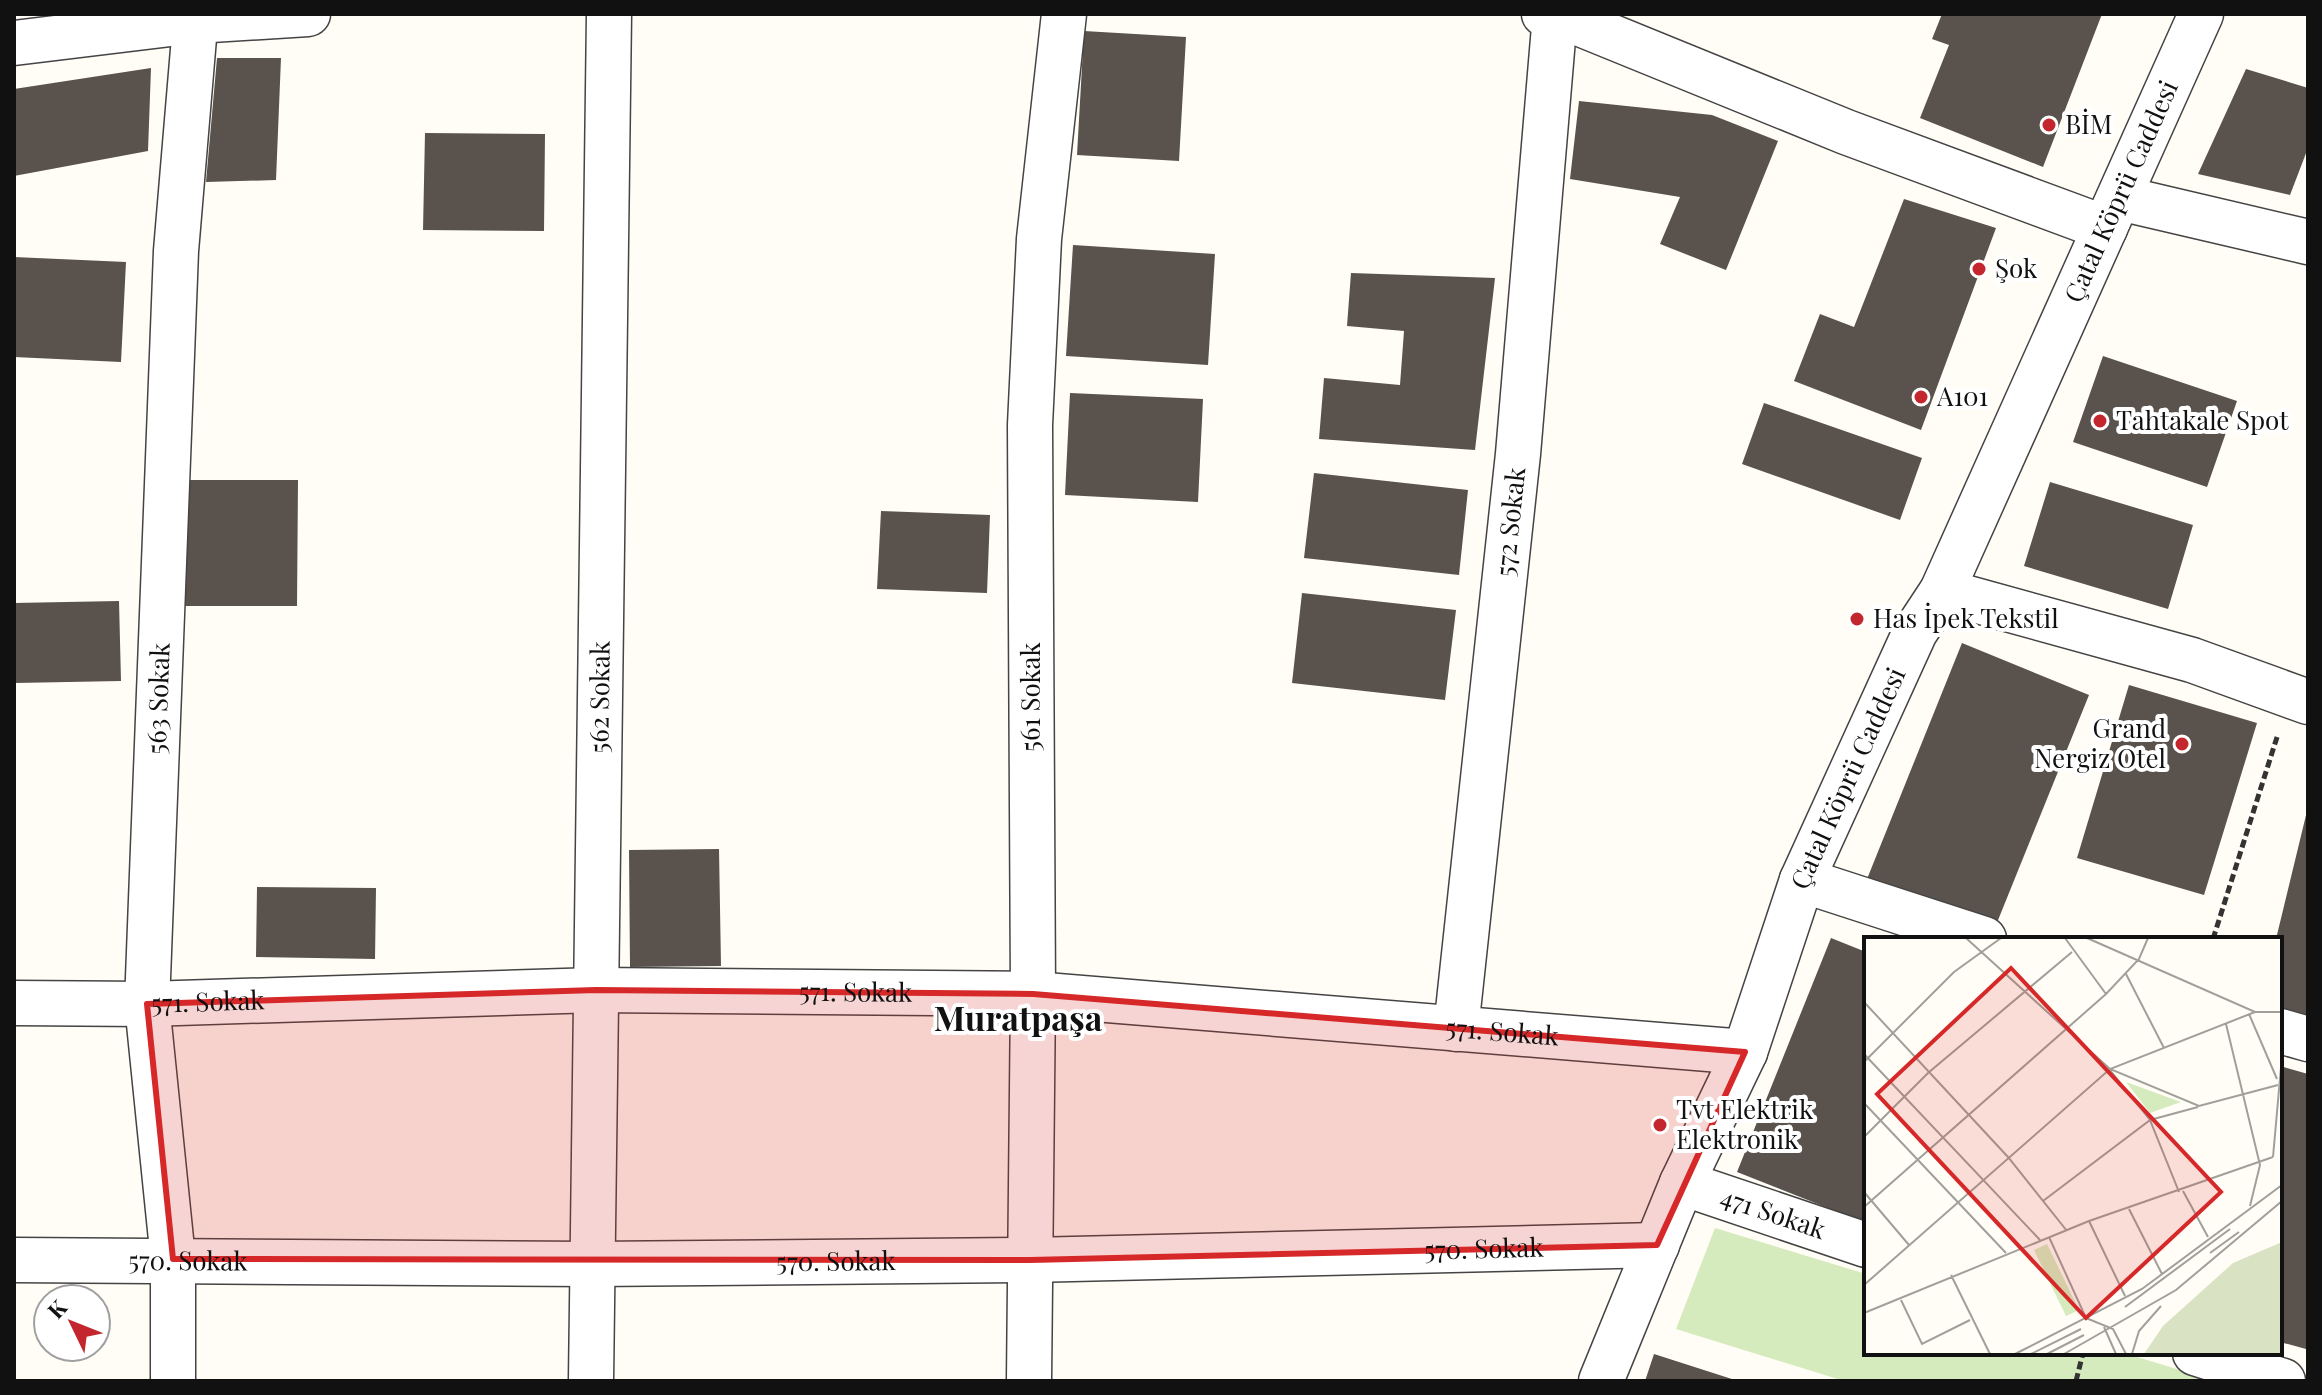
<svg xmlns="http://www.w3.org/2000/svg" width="2322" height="1395" font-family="'Playfair Display',serif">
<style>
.green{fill:#d5ebbd}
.building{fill:#5a524d}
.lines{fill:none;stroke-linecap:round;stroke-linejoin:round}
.minor-casing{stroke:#444;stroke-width:47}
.path{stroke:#333;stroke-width:5;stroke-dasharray:8 4;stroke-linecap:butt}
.minor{stroke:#fff;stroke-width:44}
.marked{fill:#d62828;fill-opacity:0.2;stroke:#d62828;stroke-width:6;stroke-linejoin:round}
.poi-dot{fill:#c4262e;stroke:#fff;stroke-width:3}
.labels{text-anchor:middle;stroke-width:8;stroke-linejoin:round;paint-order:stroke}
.poi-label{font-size:26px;fill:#111;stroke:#fff;text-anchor:start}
.street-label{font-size:26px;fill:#111;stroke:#fff}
.district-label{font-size:34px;font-weight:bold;fill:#111;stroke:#fff}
.inset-road{fill:none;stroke:#a09f9a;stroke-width:2}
.view{fill:#d62828;fill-opacity:0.15;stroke:#d62828;stroke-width:4}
.inset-edge{fill:none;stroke:#111;stroke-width:4}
</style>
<rect width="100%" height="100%" fill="#fffdf5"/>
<path class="green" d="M1715,1228L1866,1274V1353H2124L2216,1381H1844L1676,1329Z"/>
<path class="building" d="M1942,14H2102L2043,167L1920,118L1949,45L1932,39Z
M1084,31L1186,37L1179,161L1077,155Z
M217,58H281L276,180L206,182Z
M151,68L148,151L14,176V89Z
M2246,69L2308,88V148L2290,195L2198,174Z
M1579,101L1712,115L1778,141L1726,270L1660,244L1680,197L1570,179Z
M425,133L545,134L544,231L423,230Z
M1904,199L1996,228L1921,430L1794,381L1820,314L1854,327Z
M1073,245L1215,254L1208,365L1066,356Z
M14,257L126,262L121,362L14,357Z
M1351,273L1495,278L1475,450L1319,439L1324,378L1400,385L1404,331L1347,326Z
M2103,356L2237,401L2207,487L2073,442Z
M1070,393L1203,399L1198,502L1065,495Z
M1764,403L1922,458L1900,520L1742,464Z
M1314,473L1468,490L1459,575L1304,558Z
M182,480H298L297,606H181Z
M2050,482L2193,525L2168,609L2024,566Z
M881,511L990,515L987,593L877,589Z
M1302,593L1456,610L1445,700L1292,683Z
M119,601L121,681L15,683L14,603Z
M1962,643L2089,695L1992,935L1865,884Z
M2129,685L2257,723L2204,895L2077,858Z
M2307,811H2308V1022L2280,1016V939H2276Z
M719,849L721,966L630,967L629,850Z
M257,887L376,888L375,959L256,957Z
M1831,938L1866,952V1223L1737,1172Z
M2280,1066L2308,1074L2306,1349L2280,1342Z
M1654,1354L1735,1380V1381H1645Z"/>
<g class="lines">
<g class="minor-casing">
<g id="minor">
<path d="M1556,14L1846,132L2105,228"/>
<path d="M14,43L195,21L308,14"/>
<path d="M2120,198L2308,242"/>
<path d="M1942,591L2192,660L2308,702"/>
<path d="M1802,880L1984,939"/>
<path id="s1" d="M14,1003L147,1004L596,990L1033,994L1745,1052"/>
<path id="s2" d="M1456,1029L1518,454L1555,15L1544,14"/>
<path d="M2280,1031L2308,1039"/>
<path id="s3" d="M1682,1183L1866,1245"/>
<path id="s4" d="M14,1260L592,1264L1030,1260L1657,1245"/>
<path d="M2195,1353L2283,1381"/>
<path id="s5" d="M173,1381V1259L147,1004L176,251L196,14"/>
<path id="s6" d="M591,1381L609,14"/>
<path d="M1029,1381L1033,994L1030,425L1039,239L1064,14"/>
<path id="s7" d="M1601,1381L1682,1183L1745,1052L1802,880L1915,632L1942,591L2201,14"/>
</g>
</g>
<path class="path" d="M2213,939L2278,734
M2076,1381L2083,1353"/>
<use href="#minor" class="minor"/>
</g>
<path class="marked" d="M596,990L1033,994L1745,1052L1657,1245L1030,1260L173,1259L147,1004Z"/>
<g class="poi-dot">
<circle cx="2049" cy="125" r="8"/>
<circle cx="1979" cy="269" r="8"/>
<circle cx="1921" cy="397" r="8"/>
<circle cx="2100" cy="421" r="8"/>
<circle cx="1857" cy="619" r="8"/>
<circle cx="2182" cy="744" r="8"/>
<circle cx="1660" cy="1125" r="8"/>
</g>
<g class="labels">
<g class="poi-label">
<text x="2065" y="134">BİM</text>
<text x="1995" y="278">Şok</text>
<text x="1937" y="406">A101</text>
<text x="2116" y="430">Tahtakale Spot</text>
<text x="1873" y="628">Has İpek Tekstil</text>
<text x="2166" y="738" text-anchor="end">Grand<tspan x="2166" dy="30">Nergiz Otel</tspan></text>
<text x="1676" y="1119">Tvt Elektrik<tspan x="1676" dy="30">Elektronik</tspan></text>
</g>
<g class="street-label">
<text dy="9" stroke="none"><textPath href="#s7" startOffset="1300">Çatal Köprü Caddesi</textPath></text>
<text dy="9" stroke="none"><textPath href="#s2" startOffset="510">572 Sokak</textPath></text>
<text dy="9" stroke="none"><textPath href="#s6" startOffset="684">562 Sokak</textPath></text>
<text transform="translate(1031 697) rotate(-90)" y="9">561 Sokak</text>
<text dy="9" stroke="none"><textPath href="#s5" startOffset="684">563 Sokak</textPath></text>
<text dy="9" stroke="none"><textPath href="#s7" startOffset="652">Çatal Köprü Caddesi</textPath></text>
<text dy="9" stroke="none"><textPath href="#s1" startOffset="842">571. Sokak</textPath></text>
<text dy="9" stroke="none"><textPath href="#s1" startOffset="194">571. Sokak</textPath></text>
<text dy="9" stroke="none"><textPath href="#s1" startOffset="1490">571. Sokak</textPath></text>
<text dy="9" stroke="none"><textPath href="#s3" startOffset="96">471 Sokak</textPath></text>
<text dy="9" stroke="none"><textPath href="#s4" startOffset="1470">570. Sokak</textPath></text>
<text dy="9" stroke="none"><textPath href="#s4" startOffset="174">570. Sokak</textPath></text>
<text dy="9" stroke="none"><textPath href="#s4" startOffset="822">570. Sokak</textPath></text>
</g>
<g class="district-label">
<text x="1018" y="1031">Muratpaşa</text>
</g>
</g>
<g transform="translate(1864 937)">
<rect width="418" height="418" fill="#fffdf5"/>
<path d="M262,145L317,165L286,176ZM183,307L215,373L202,379L170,313Z" fill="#d5ebbd"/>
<path d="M418,305V417H280L299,389L369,326Z" fill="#d9e3c4"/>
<path class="inset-road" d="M102,1L246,132L335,169L414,148M201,1L242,57M223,1L391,75H418M262,37L300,111M0,65L144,220L203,294M385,77L413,142M362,87L396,228L386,269M0,117L176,303M1,124L90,35L137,1M0,166L142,316M0,200L64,136L208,15M409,220L418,119M319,254L344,300M0,255L45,308M315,255L286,183L334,170M179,264L286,183L246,133M0,270L242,57L275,22L284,1M265,272L298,337M225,284L261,359M185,300L222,381M346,316L375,295M87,338L126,417M0,348L246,132L391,75M37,363L58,407L106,383M261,370L366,292M0,376L225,284L409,220M222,381L249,392L262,417M240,390L252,417M151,417L278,352L418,248M167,417L217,392M183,417L220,398M200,417L312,353L418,264M268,417L275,394L297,369"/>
<path class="view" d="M147,31L357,255L222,381L13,157Z"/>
<rect width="418" height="418" class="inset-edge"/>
</g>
<rect width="2322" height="1395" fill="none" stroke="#111111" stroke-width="32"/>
<g transform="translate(72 1323) rotate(313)"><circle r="38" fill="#ffffff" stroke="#a0a0a0" stroke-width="2"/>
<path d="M0-6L14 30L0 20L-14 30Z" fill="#c4262e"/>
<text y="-12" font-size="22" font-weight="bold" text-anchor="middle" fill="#111111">K</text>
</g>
</svg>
